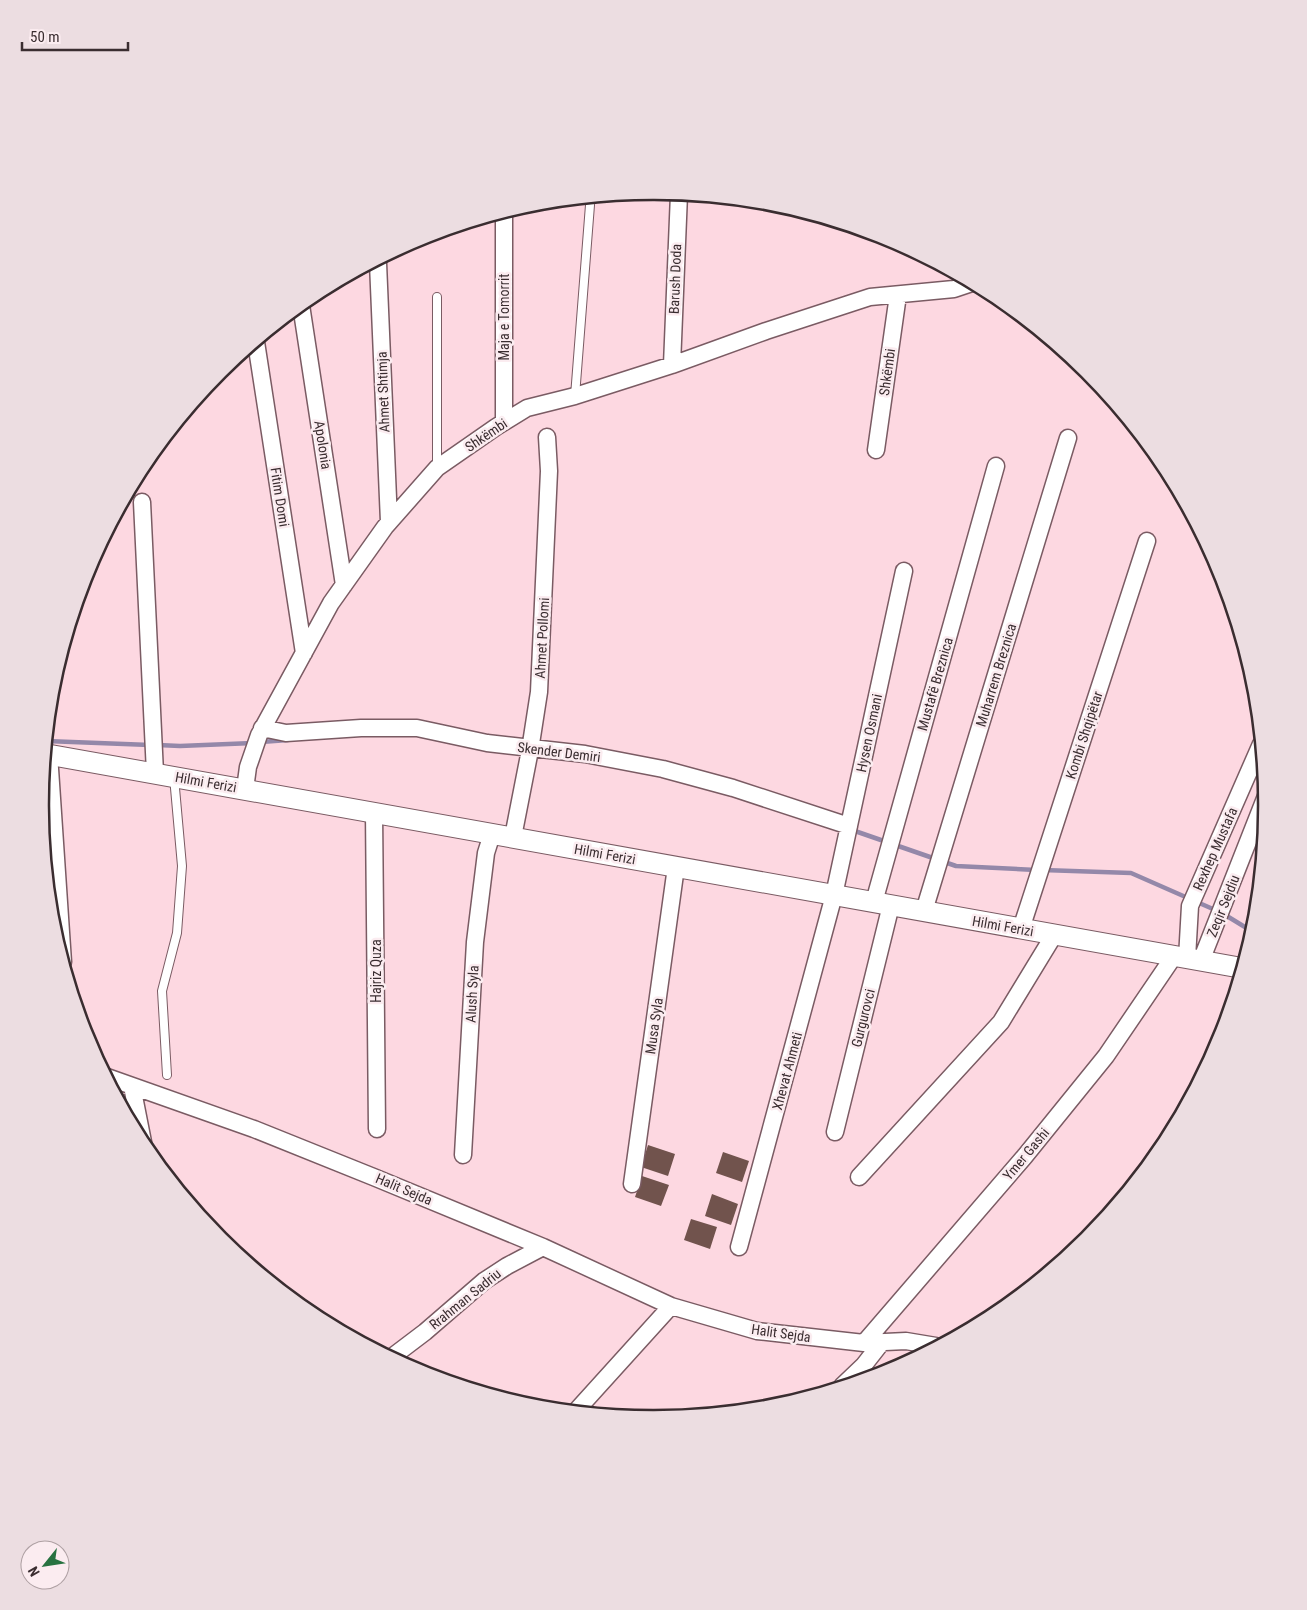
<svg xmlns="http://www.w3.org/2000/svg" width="1307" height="1610" font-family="'Roboto Condensed',sans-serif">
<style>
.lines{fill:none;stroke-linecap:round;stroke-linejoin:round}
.stream{stroke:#9488a9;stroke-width:4.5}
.building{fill:#71534d}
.service-casing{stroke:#7a5b63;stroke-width:10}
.minor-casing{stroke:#7a5b63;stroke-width:19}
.tertiary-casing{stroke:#7a5b63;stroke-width:22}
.service{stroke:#fff;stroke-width:8}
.minor{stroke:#fff;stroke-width:16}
.tertiary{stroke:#fff;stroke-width:20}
.labels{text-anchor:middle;stroke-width:5;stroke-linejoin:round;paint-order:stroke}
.street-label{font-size:14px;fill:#3a2d30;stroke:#fbecf0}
.rim{fill:none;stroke:#3a2d30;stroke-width:2.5}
</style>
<rect width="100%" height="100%" fill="#fdd8e1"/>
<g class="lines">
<path class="stream" d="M46,741L150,745
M261,742L288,740
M158,745L180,746L253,743
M852,830L956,866L1036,870
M1043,870L1131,873L1222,913L1253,932"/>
</g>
<path class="building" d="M648,1145L675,1154L668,1176L641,1167Z
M723,1152L749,1161L742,1182L716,1173Z
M642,1176L669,1185L661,1206L635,1197Z
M712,1194L738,1204L731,1225L705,1216Z
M691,1219L717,1227L710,1249L684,1240Z"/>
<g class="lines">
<g class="service-casing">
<path id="service" d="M437,297V466
M575,396L590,205
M167,1075L162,991L177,933L182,866L174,777"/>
</g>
<g class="minor-casing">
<path id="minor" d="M504,212V422
M378,263L389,522
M301,305L344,585
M256,342L304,653
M672,365L679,194
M876,450L898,295
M142,502L155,773
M262,728L286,733L361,728H417L487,743L585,754L663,769L733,788L849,826
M49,754L63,962
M245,789L248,767L259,735L331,603L385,527L437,468L496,427L527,408L575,396L672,365L766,331L870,297L954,289L972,283
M374,812L377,1129
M513,837L530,750L539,692L549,471L547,437
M874,902L996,466
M924,911L1068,438
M1021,929L1147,541
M1187,958L1190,906L1261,744
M1201,961L1266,796
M107,1077L254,1129L376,1178L543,1247L671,1306L757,1331L864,1343L906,1341L936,1346
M132,1086L144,1147
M835,1132L891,905
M463,1155L475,942L486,853L492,834
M859,1177L1001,1022L1054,935
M632,1184L676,867
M739,1247L834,895L904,571
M864,1343L1025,1156L1106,1056L1174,956
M392,1357L425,1332L484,1281L507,1266L543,1247
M842,1386L864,1365L882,1342
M576,1411L671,1306"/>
</g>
<g class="tertiary-casing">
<path id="tertiary" d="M45,754L1242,968"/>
</g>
<use href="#service" class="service"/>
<use href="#minor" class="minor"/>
<use href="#tertiary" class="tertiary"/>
</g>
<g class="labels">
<g class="street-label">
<text transform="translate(675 279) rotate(-88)" y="5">Barush Doda</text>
<text transform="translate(504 317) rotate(-90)" y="5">Maja e Tomorrit</text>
<text transform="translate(887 372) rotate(-82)" y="5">Shkëmbi</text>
<text transform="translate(383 392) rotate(-92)" y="5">Ahmet Shtimja</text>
<text transform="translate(486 435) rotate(-34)" y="5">Shkëmbi</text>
<text transform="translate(323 445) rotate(81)" y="5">Apolonia</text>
<text transform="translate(280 497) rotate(81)" y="5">Fitim Domi</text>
<text transform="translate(542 638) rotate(-87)" y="5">Ahmet Pollomi</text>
<text transform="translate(996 675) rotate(-73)" y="5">Muharrem Breznica</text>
<text transform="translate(935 684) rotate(-74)" y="5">Mustafë Breznica</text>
<text transform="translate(869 733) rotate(-78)" y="5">Hysen Osmani</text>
<text transform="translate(1084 735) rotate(-72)" y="5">Kombi Shqipëtar</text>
<text transform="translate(559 752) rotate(7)" y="5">Skender Demiri</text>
<text transform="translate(206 782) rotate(10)" y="5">Hilmi Ferizi</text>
<text transform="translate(1215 849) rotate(-66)" y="5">Rexhep Mustafa</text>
<text transform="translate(605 854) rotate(10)" y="5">Hilmi Ferizi</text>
<text transform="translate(1223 906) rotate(-68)" y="5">Zeqir Sejdiu</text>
<text transform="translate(1003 926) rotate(10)" y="5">Hilmi Ferizi</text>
<text transform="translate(376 971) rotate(-90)" y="5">Hajriz Quza</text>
<text transform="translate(472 994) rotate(-87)" y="5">Alush Syla</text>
<text transform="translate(863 1018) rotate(-76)" y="5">Gurgurovci</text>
<text transform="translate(654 1026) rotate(-82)" y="5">Musa Syla</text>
<text transform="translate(787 1071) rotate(-75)" y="5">Xhevat Ahmeti</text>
<text transform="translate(1026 1154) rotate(-50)" y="5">Ymer Gashi</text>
<text transform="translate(404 1189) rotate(23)" y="5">Halit Sejda</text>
<text transform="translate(465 1299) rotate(-39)" y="5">Rrahman Sadriu</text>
<text transform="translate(781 1333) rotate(8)" y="5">Halit Sejda</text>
</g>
</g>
<path d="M0 0H1307V1610H0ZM653 200H654A604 604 0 0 1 1258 804V806A604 604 0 0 1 654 1410H653A604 604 0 0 1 49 806V804A604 604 0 0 1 653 200Z" fill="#ecdde1" fill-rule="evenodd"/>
<path class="rim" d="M653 200H654A604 604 0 0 1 1258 804V806A604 604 0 0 1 654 1410H653A604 604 0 0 1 49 806V804A604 604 0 0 1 653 200Z"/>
<g transform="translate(45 1565) rotate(240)"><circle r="24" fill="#fbecf0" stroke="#aea0a3"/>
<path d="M0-4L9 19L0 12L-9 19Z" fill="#277240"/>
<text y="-8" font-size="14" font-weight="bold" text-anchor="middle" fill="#3a2d30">N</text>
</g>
<path d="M22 42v8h106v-8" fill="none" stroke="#3a2d30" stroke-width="2.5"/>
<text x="30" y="42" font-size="15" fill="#3a2d30" stroke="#fbecf0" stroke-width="4" paint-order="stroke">50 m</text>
</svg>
